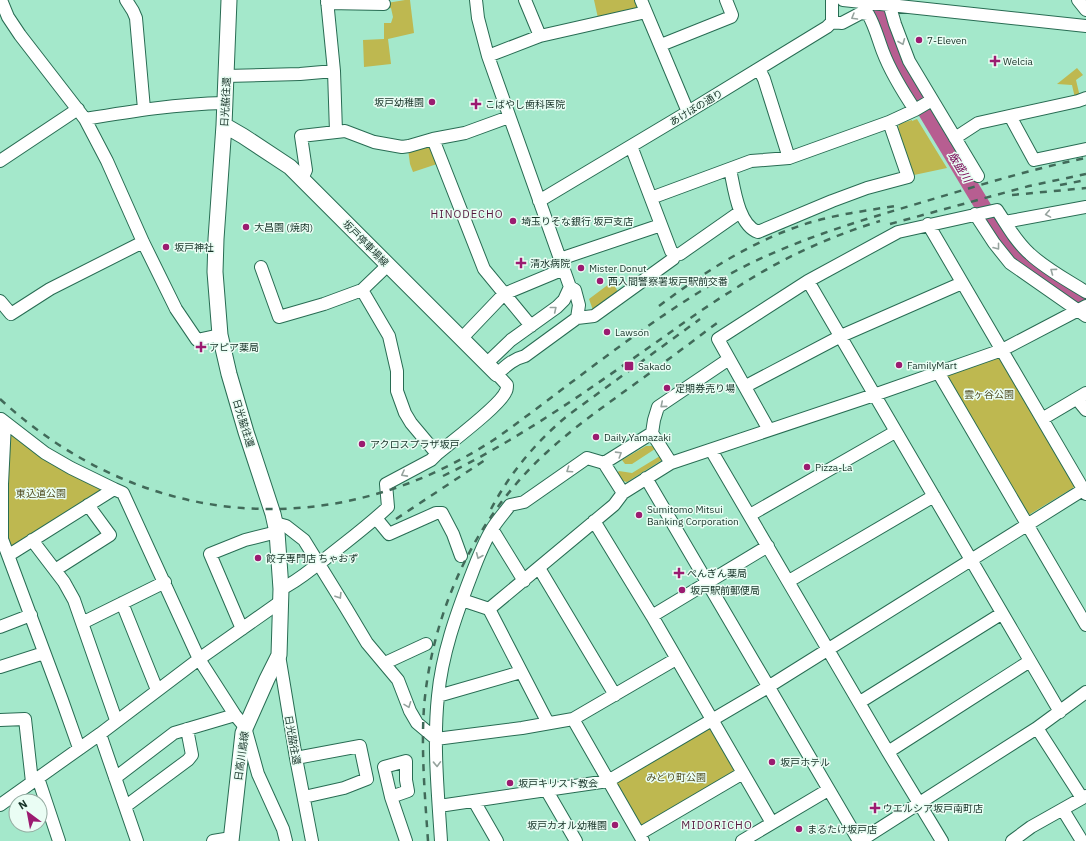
<svg xmlns="http://www.w3.org/2000/svg" width="1086" height="841" font-family="'IBM Plex Sans','Noto Sans JP',sans-serif">
<style>
.green{fill:#beb850}
.lines{fill:none;stroke-linecap:round;stroke-linejoin:round}
.river{stroke:#b75e91;stroke-width:16}
.minor-casing{stroke:#286c53;stroke-width:14}
.major-casing{stroke:#286c53;stroke-width:17}
.minor{stroke:#fff;stroke-width:12}
.major{stroke:#fff;stroke-width:15}
.rail{stroke:#416a59;stroke-width:2.5;stroke-dasharray:7 7;stroke-linecap:butt}
.oneway{stroke:#96a39e}
.poi-dot{fill:#9b1b70;stroke:#eafdf4;stroke-width:1.5}
.labels{text-anchor:middle;stroke-width:3;stroke-linejoin:round;paint-order:stroke}
.poi-label{font-size:10px;fill:#163227;stroke:#eafdf4;text-anchor:start}
.street-label{font-size:10px;fill:#163227;stroke:#eafdf4}
.park-label{font-size:10px;fill:#535024;stroke:#eafdf4}
.water-label{font-size:11px;font-style:italic;fill:#750052;stroke:#eafdf4}
.neighbourhood-label{font-size:11px;letter-spacing:1px;fill:#54183d;stroke:#eafdf4}
</style>
<rect width="100%" height="100%" fill="#a4e8cb"/>
<path class="green" d="M405,0H410L414,33L388,39L391,64L364,67L363,40L384,39V23H391L393,17L391,8L386,9L387,3Z
M594,0H637L638,9L598,18Z
M1077,68L1083,75L1076,80L1080,97L1075,98L1072,85L1057,84Z
M917,119L947,168L914,175L898,129L899,124L912,120V121Z
M429,144L440,163L413,172L410,164L408,149Z
M613,281L619,295L594,313L589,299Z
M1000,354L1076,486L1027,516L945,374Z
M9,433L107,488L10,549L7,539V523Z
M646,446H652L655,449L632,464H625L622,460Z
M660,456L662,460L627,482L623,481L617,473L619,471L632,473Z
M711,725L739,772L642,829L614,783Z"/>
<g class="lines">
<path class="river" d="M877,0L891,48L902,72L991,220L1008,244L1026,260L1086,303"/>
<g class="minor-casing">
<path id="minor" d="M1,0L8,17L20,35L85,119L107,161L143,242L176,309L197,340L220,335
M126,0L133,11L136,18L144,109
M327,0L334,71L336,132
M476,0L478,18L488,56L570,287
M525,0L540,36
M641,0L688,112
M843,0L1086,26
M888,0L895,24L909,61L978,176
M1078,0L1086,10
M327,3L384,4
M832,22L842,23L861,13L868,14C875,26 878,39 883,52C891,73 903,92 915,110
M661,45L731,17L732,15L726,0
M488,56L540,36L646,12
M759,69L764,79L789,158
M226,76L300,74L334,71
M1010,116L1034,160L1086,149
M85,119C133,111 176,104 225,103
M955,138L978,123L1078,101L1086,98
M433,139L484,269L531,326
M631,146L671,251L675,255
M0,161L78,109
M730,169C734,187 738,225 758,232L832,201L867,188L908,177L889,122L915,110L932,100
M302,179L306,170L301,136L345,131L374,142L402,147L409,146L433,139L465,133L509,117
M651,198L751,161L789,158L889,122
M539,201L688,112L827,27L832,22V0
M975,214L994,243L1010,263L1086,316
M1005,222L1086,207
M928,224L1086,494
M560,259L661,225
M388,265L362,290L389,336L397,371V391L405,413L411,423L437,454
M261,267L279,317L324,304L362,290
M808,281L1060,712
M0,301L11,314L50,289L143,242
M577,318L594,316L673,259L675,255L680,254L740,212
M462,338L504,294L564,269
M938,372L1086,625
M746,386L841,336L962,283
M1077,399L1086,410
M1,419L45,453L71,468L114,489
M1042,419L1086,393
M5,423L2,484V539L62,700L79,748
M769,430L718,339L808,281L898,232L997,210C1007,225 1016,242 1030,254C1046,269 1067,280 1086,292
M711,450L888,752L942,841
M671,463L652,433L654,420L658,407L729,359
M646,478L859,841
M623,493L604,463L652,433
M750,515L895,432
M375,519L380,523L389,534L436,513H442L453,534L461,556
M594,521L652,616L772,823
M275,523L286,526L304,540L346,608L367,643L398,680L410,711L417,723L436,739L522,728L573,719L676,659
M492,529L524,581
M32,540L64,582L74,600L116,720
M9,555L114,489L123,493L199,659L235,715L245,727L258,774L283,829L286,841
M539,568L615,695
M55,570L110,535L88,505
M789,581L934,496
M281,589C297,582 311,569 325,559C346,542 368,526 388,507L386,484L431,460L437,454C451,442 501,405 506,391C507,390 507,385 507,385L497,374C506,366 513,359 525,356L577,318L579,305L575,290L570,287L564,300L557,307L511,340L487,363
M462,600L489,609L614,505L623,493L671,463L874,395L1002,350L1086,306
M122,603L157,690
M489,609L548,723
M652,616L768,546
M82,623L165,582
M0,627L31,615
M242,629L210,554L245,540L277,532
M279,655L296,758L312,841
M385,663L426,644
M0,667L44,653
M438,696L521,672
M860,702L1001,614
M573,719L643,841
M0,720L25,719L32,782
M1037,728L1082,798
M100,734L137,841
M888,752L1030,661
M296,758L360,746L367,779L344,788L304,797
M38,778L59,841
M115,778L174,733L235,715
M547,791L576,841
M391,797L408,791L406,780V761L384,767L391,797L406,841
M474,801L497,841
M0,805L100,734L199,659L280,602
M126,806L188,760L192,755L187,729
M439,806L608,781L768,687L1086,488
M1063,810L1082,841
M639,834L743,773
M213,841L231,838
M441,841C438,793 433,744 438,696C442,654 456,615 471,576C477,560 483,544 492,529C497,521 504,513 510,505L524,502L587,458L604,463
M742,841L828,790
M860,841L1037,728L1086,692
M1012,841L1031,827L1086,796"/>
</g>
<g class="major-casing">
<path id="major" d="M229,0L224,125L216,239L215,272L220,335L229,374L246,432L273,514L277,532L281,589L279,655L267,679L243,733L231,841
M224,125L243,136L290,167L497,374"/>
</g>
<use href="#minor" class="minor"/>
<use href="#major" class="major"/>
<path class="rail" d="M1060,185L1086,180
M1012,195L1086,188
M890,224L1029,186L1086,174
M659,306C703,273 749,243 802,225C832,215 864,211 895,206
M0,399C144,531 336,545 498,437C573,383 648,320 728,275C790,241 856,222 923,202C977,186 1031,169 1086,158
M443,476C516,441 584,393 651,346C678,327 705,307 733,290C778,260 828,237 880,221
M491,509C510,473 536,442 567,416L700,319
M396,519L488,458
M428,841C425,797 421,751 424,707C432,611 475,518 546,453C573,428 603,407 632,386C661,365 689,344 717,323"/>
</g>
<defs><path id="oneway-chevron" d="M-2-3.5L2.5 0L-2 3.5" fill="none" stroke-width="1.6" stroke-linecap="round" stroke-linejoin="round"/></defs>
<g class="oneway">
<use href="#oneway-chevron" transform="translate(854 17) rotate(150)"/>
<use href="#oneway-chevron" transform="translate(902 42) rotate(68)"/>
<use href="#oneway-chevron" transform="translate(1048 214) rotate(170)"/>
<use href="#oneway-chevron" transform="translate(997 247) rotate(52)"/>
<use href="#oneway-chevron" transform="translate(1053 271) rotate(-144)"/>
<use href="#oneway-chevron" transform="translate(554 309) rotate(-39)"/>
<use href="#oneway-chevron" transform="translate(663 405) rotate(140)"/>
<use href="#oneway-chevron" transform="translate(619 454) rotate(-32)"/>
<use href="#oneway-chevron" transform="translate(569 470) rotate(146)"/>
<use href="#oneway-chevron" transform="translate(404 474) rotate(152)"/>
<use href="#oneway-chevron" transform="translate(479 556) rotate(113)"/>
<use href="#oneway-chevron" transform="translate(339 596) rotate(58)"/>
<use href="#oneway-chevron" transform="translate(408 705) rotate(69)"/>
<use href="#oneway-chevron" transform="translate(437 764) rotate(88)"/>
</g>
<g class="poi-dot">
<circle cx="919" cy="40" r="4"/>
<path d="M993 55h4v4h4v4h-4v4h-4v-4h-4v-4h4z"/>
<circle cx="432" cy="102" r="4"/>
<path d="M474 98h4v4h4v4h-4v4h-4v-4h-4v-4h4z"/>
<circle cx="513" cy="221" r="4"/>
<circle cx="246" cy="227" r="4"/>
<circle cx="166" cy="247" r="4"/>
<path d="M519 257h4v4h4v4h-4v4h-4v-4h-4v-4h4z"/>
<circle cx="581" cy="268" r="4"/>
<circle cx="600" cy="281" r="4"/>
<circle cx="607" cy="332" r="4"/>
<path d="M199 341h4v4h4v4h-4v4h-4v-4h-4v-4h4z"/>
<circle cx="899" cy="365" r="4"/>
<rect x="624" y="361" width="10" height="10" rx="2"/>
<circle cx="667" cy="388" r="4"/>
<circle cx="596" cy="437" r="4"/>
<circle cx="362" cy="444" r="4"/>
<circle cx="807" cy="467" r="4"/>
<circle cx="639" cy="515" r="4"/>
<circle cx="258" cy="558" r="4"/>
<path d="M677 567h4v4h4v4h-4v4h-4v-4h-4v-4h4z"/>
<circle cx="682" cy="590" r="4"/>
<circle cx="772" cy="762" r="4"/>
<circle cx="510" cy="783" r="4"/>
<path d="M873 802h4v4h4v4h-4v4h-4v-4h-4v-4h4z"/>
<circle cx="615" cy="825" r="4"/>
<circle cx="799" cy="829" r="4"/>
</g>
<g class="labels">
<g class="poi-label">
<text x="927" y="44">7-Eleven</text>
<text x="1003" y="65">Welcia</text>
<text x="424" y="106" text-anchor="end">坂戸幼稚園</text>
<text x="485" y="108">こばやし歯科医院</text>
<text x="521" y="225">埼玉りそな銀行 坂戸支店</text>
<text x="254" y="231">大昌園 (焼肉)</text>
<text x="174" y="251">坂戸神社</text>
<text x="530" y="267">清水病院</text>
<text x="589" y="272">Mister Donut</text>
<text x="608" y="285">西入間警察署坂戸駅前交番</text>
<text x="615" y="336">Lawson</text>
<text x="209" y="351">アピア薬局</text>
<text x="907" y="369">FamilyMart</text>
<text x="638" y="370">Sakado</text>
<text x="675" y="392">定期券売り場</text>
<text x="604" y="441">Daily Yamazaki</text>
<text x="370" y="448">アクロスプラザ坂戸</text>
<text x="815" y="471">Pizza-La</text>
<text x="647" y="513">Sumitomo Mitsui<tspan x="647" dy="12">Banking Corporation</tspan></text>
<text x="266" y="562">餃子専門店 ちゃおず</text>
<text x="687" y="577">ぺんぎん薬局</text>
<text x="690" y="594">坂戸駅前郵便局</text>
<text x="780" y="766">坂戸ホテル</text>
<text x="518" y="787">坂戸キリスト教会</text>
<text x="883" y="812">ウエルシア坂戸南町店</text>
<text x="607" y="829" text-anchor="end">坂戸カオル幼稚園</text>
<text x="807" y="833">まるたけ坂戸店</text>
</g>
<g class="street-label">
<text transform="translate(225 102) rotate(-87)" y="4">日光脇往還</text>
<text transform="translate(696 107) rotate(-31)" y="4">あけぼの通り</text>
<text transform="translate(366 243) rotate(45)" y="4">坂戸停車場線</text>
<text transform="translate(244 423) rotate(73)" y="4">日光脇往還</text>
<text transform="translate(293 740) rotate(80)" y="4">日光脇往還</text>
<text transform="translate(241 756) rotate(-82)" y="4">日高川島線</text>
</g>
<g class="park-label">
<text x="989" y="398">雲ヶ谷公園</text>
<text x="41" y="497">東込道公園</text>
<text x="676" y="781">みどり町公園</text>
</g>
<g class="water-label">
<text transform="translate(960 167) rotate(59)" y="4">飯盛川</text>
</g>
<g class="neighbourhood-label">
<text x="467" y="218">HINODECHO</text>
<text x="717" y="829">MIDORICHO</text>
</g>
</g>
<g transform="translate(28 813) rotate(328)"><circle r="19" fill="#eafdf4" stroke="#95aca2"/>
<path d="M0-3L7 15L0 10L-7 15Z" fill="#9b1b70"/>
<text y="-6" font-size="11" font-weight="bold" text-anchor="middle" fill="#163227">N</text>
</g>
</svg>
